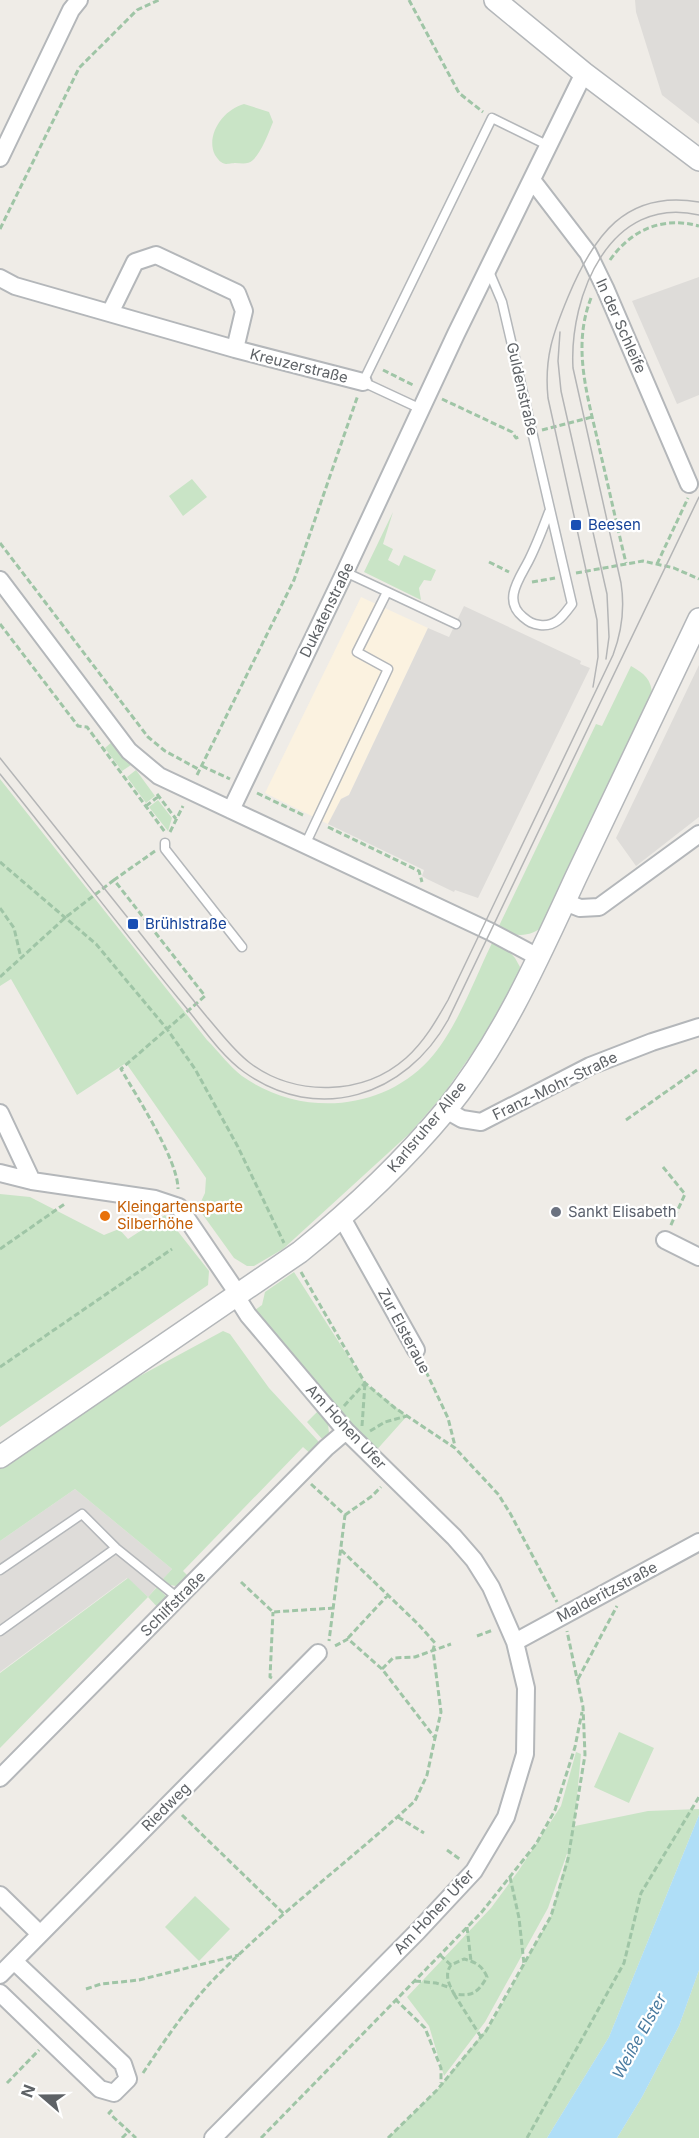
<svg xmlns="http://www.w3.org/2000/svg" width="699" height="2138" font-family="Inter,sans-serif">
<style>
.commercial{fill:#fbf2e0}
.industrial{fill:#dedcd9}
.green{fill:#c9e4c6}
.water{fill:#afdef7}
.lines{fill:none;stroke-linecap:round;stroke-linejoin:round}
.service-casing{stroke:#b4b7ba;stroke-width:11}
.minor-casing{stroke:#b4b7ba;stroke-width:20}
.tertiary-casing{stroke:#b4b7ba;stroke-width:24}
.path{stroke:#9fc5a6;stroke-width:3;stroke-dasharray:6 3;stroke-linecap:butt}
.service{stroke:#fff;stroke-width:8}
.minor{stroke:#fff;stroke-width:16}
.tertiary{stroke:#fff;stroke-width:21}
.tram{stroke:#b4b5b6;stroke-width:1.5}
.transit-dot{fill:#1a4fb4;stroke:#fff;stroke-width:2}
.worship-dot{fill:#6b7280;stroke:#fff;stroke-width:2}
.food-dot{fill:#e8710a;stroke:#fff;stroke-width:2}
.labels{text-anchor:middle;stroke-width:4.5;stroke-linejoin:round;paint-order:stroke}
.street-label{font-size:15px;fill:#5e6266;stroke:#fff}
.transit-label{font-size:15px;fill:#164399;stroke:#fff;text-anchor:start}
.food-label{font-size:15px;fill:#c56008;stroke:#fff;text-anchor:start}
.worship-label{font-size:15px;fill:#5b616d;stroke:#fff;text-anchor:start}
.water-label{font-size:16px;font-style:italic;fill:#497ba0;stroke:#fff}
</style>
<rect width="100%" height="100%" fill="#efece7"/>
<path class="commercial" d="M361,597L428,628L349,795L341,799L328,824L265,793Z"/>
<path class="industrial" d="M635,0H699V124L662,95L636,12Z
M699,277V395L677,404L632,301Z
M464,606L581,661L580,664L590,668L478,898L455,890L454,892L427,879L422,876L424,870L328,824L341,799L349,795L428,628L449,637Z
M699,665V817L636,866L616,838Z
M75,1489L172,1569L148,1597L127,1578L0,1672V1541Z"/>
<path class="green" d="M244,104L269,112L273,122C269,132 261,153 253,160C248,165 241,163 235,163C234,163 227,164 226,164C220,163 218,159 215,155C205,135 224,109 244,104Z
M192,479L207,497L183,516L169,496Z
M393,512L383,544L393,549L388,560L399,566L404,555L436,570L431,581L424,580L419,588L421,600L364,572Z
M631,666C644,673 652,680 652,695L543,926C530,938 513,937 498,928L596,724L602,726Z
M113,741L131,759L128,761L131,765L122,771L105,748Z
M136,770L155,796L146,803L127,777Z
M0,779L207,1040C219,1052 230,1067 242,1076C300,1117 381,1112 429,1060C457,1029 474,980 492,943L507,949L515,958L520,967L519,975L496,1019L443,1095L410,1133L283,1249L254,1266H247L234,1258L198,1208L205,1193L206,1178L126,1063L77,1095L11,979L0,986Z
M158,800L172,818L168,831L149,807Z
M0,1194L30,1197L104,1235L119,1229L128,1239L165,1215L209,1271L208,1285L0,1427Z
M294,1272L365,1383L407,1416L373,1454L248,1315L262,1305L265,1292Z
M223,1331L230,1334L269,1388L318,1441V1447L312,1455L303,1447L183,1571L191,1579L182,1587L170,1585L163,1579L172,1569L75,1489L0,1541V1457L38,1431Z
M318,1411L328,1424L329,1433L323,1440L307,1422Z
M128,1578L148,1597L157,1587L167,1597V1602L160,1610L148,1597L0,1748V1673Z
M619,1732L654,1748L629,1803L594,1787Z
M576,1752L581,1754L574,1829L575,1826L648,1811L699,1809V1815L609,2037L547,2138H388L437,2090L492,2022L551,1916L570,1845L548,1908L485,2022L444,2076L429,2026L407,1997L491,1908L519,1870L561,1806Z
M195,1896L230,1929L199,1961L165,1927Z
M699,1970V2138H617L642,2097L679,2026Z"/>
<path class="water" d="M699,1815V1970L679,2026L642,2097L617,2138H547L609,2037Z"/>
<g class="lines">
<g class="service-casing">
<path id="service" d="M488,269L502,302L572,604C563,616 556,627 540,625C532,624 529,622 523,617C502,600 520,578 529,560C537,544 543,528 549,512
M421,409L363,382L492,118L549,146
M345,572L456,624
M165,843V849L242,947
M305,845L388,669L357,652L387,592
M0,1570L82,1514L116,1548L178,1598
M0,1631L116,1548"/>
</g>
<g class="minor-casing">
<path id="minor" d="M0,158L71,10L79,0
M532,180L588,253L605,288L689,484
M0,278L15,286L235,349L363,382
M110,313L135,262L156,255L237,293L244,311L235,349
M0,580L129,751L159,776L491,932L538,957
M231,810L345,572L456,334L584,73
M565,902L580,908L599,907L699,834
M446,1110L462,1119L481,1122L590,1066L652,1042L699,1027
M0,1113L32,1181
M0,1173L32,1181L155,1199L179,1207L238,1294
M342,1218L416,1350
M665,1240L699,1257
M515,1642L699,1542
M0,1778L326,1448L346,1431
M0,1895L40,1934
M0,1975L318,1653
M0,1993L100,2089L114,2093L128,2079L123,2064L14,1961
M213,2138L418,1931L474,1871L506,1817L525,1754L526,1688L515,1642L491,1587L474,1560L454,1537L346,1431L248,1315L236,1296"/>
</g>
<g class="tertiary-casing">
<path id="tertiary" d="M495,0L584,73L699,160
M0,1457L300,1252C353,1209 402,1163 446,1110C502,1041 539,957 576,877C617,791 658,705 699,619"/>
</g>
<path class="path" d="M409,0L459,93L483,112
M0,229L79,68L137,10L159,0
M610,260C631,230 662,216 699,226
M591,298C571,349 589,400 600,451C609,489 617,526 626,563
M383,370L415,386
M442,399L512,432L516,438L521,436
M542,430L592,417
M0,543L148,737L165,751L200,770
M489,562L509,572
M657,564L688,498
M576,573L643,561L674,568L699,579
M532,582L555,578
M0,624L78,726L87,727L165,832
M202,766L230,779
M197,775L294,580L358,395
M257,793L305,816
M157,794L176,819
M146,806L159,796
M328,827L419,871L422,882
M170,832L183,806
M155,851L114,880L205,996L121,1069C137,1097 178,1160 178,1189
M0,862L96,944L167,1029L195,1069L238,1147L284,1243
M0,908L14,928L21,958
M0,977L66,917L114,880
M626,1120L697,1070
M663,1167L685,1194L670,1227
M0,1249L66,1203
M301,1272L365,1383L395,1408L455,1448L498,1494L510,1513L557,1602
M422,1363L448,1418L455,1446
M0,1367L172,1249
M344,1406L364,1384
M362,1426L365,1383
M370,1431L385,1422L407,1416
M311,1484L345,1515L329,1641
M345,1515L372,1496L381,1487
M341,1550L418,1624L435,1643L433,1650L441,1712L435,1738
M241,1582L273,1612L334,1608
M477,1636L493,1630
M348,1638L388,1595
M382,1669L393,1658L415,1657L451,1644
M272,1678L270,1677L273,1612
M578,1679L617,1606
M182,1815L284,1914
M398,1817L424,1833
M447,1850L461,1860
M510,1877L519,1918L524,1964
M467,1927L471,1961
M440,1955L451,1965L464,1959C475,1962 482,1965 487,1977C478,1992 473,1997 454,1994C449,1984 444,1975 451,1965
M415,1981L436,1983L451,1988
M86,1989L101,1984L139,1980L239,1955
M454,1994L481,2037
M395,1999L425,2028L441,2068V2083
M143,2073C167,2037 191,2001 222,1971C283,1910 352,1859 415,1801L427,1775L435,1738L382,1669L348,1639L333,1647
M7,2083L39,2050
M112,2110L109,2113L136,2138
M122,2138L129,2131
M261,2138L481,1913L536,1844L555,1810L575,1747L582,1712
M388,2138L437,2090L486,2031L551,1916L568,1859L585,1755L583,1707L567,1631
M527,2138L624,1963L641,1893L699,1797"/>
<use href="#service" class="service"/>
<use href="#minor" class="minor"/>
<use href="#tertiary" class="tertiary"/>
<path class="tram" d="M560,332L558,361L561,391L607,594L609,637L606,659
M593,687L598,657L597,620L548,398C544,358 553,333 568,297C593,237 625,189 699,202
M0,758C45,815 91,871 136,928C160,958 183,988 207,1017C221,1033 233,1050 250,1063C295,1097 363,1096 406,1058C424,1042 436,1021 448,1000L613,655C622,631 625,608 621,583L573,368C569,296 610,194 699,215
M0,774C60,848 117,924 178,998C199,1022 218,1053 244,1072C318,1125 406,1096 448,1020L699,497"/>
</g>
<g class="transit-dot">
<rect x="570" y="519" width="12" height="12" rx="3"/>
<rect x="127" y="918" width="12" height="12" rx="3"/>
</g>
<circle class="worship-dot" cx="556" cy="1212" r="6"/>
<circle class="food-dot" cx="105" cy="1216" r="6"/>
<g class="labels">
<g class="street-label">
<text transform="translate(621 326) rotate(66)" y="5">In der Schleife</text>
<text transform="translate(299 366) rotate(14)" y="5">Kreuzerstraße</text>
<text transform="translate(522 389) rotate(77)" y="5">Guldenstraße</text>
<text transform="translate(327 610) rotate(-64)" y="5">Dukatenstraße</text>
<text transform="translate(555 1086) rotate(-26)" y="5">Franz-Mohr-Straße</text>
<text transform="translate(427 1127) rotate(-50)" y="5">Karlsruher Allee</text>
<text transform="translate(404 1331) rotate(62)" y="5">Zur Elsteraue</text>
<text transform="translate(346 1427) rotate(47)" y="5">Am Hohen Ufer</text>
<text transform="translate(607 1592) rotate(-28)" y="5">Malderitzstraße</text>
<text transform="translate(173 1604) rotate(-45)" y="5">Schilfstraße</text>
<text transform="translate(166 1807) rotate(-45)" y="5">Riedweg</text>
<text transform="translate(434 1912) rotate(-47)" y="5">Am Hohen Ufer</text>
</g>
<g class="transit-label">
<text x="588" y="530">Beesen</text>
<text x="145" y="929">Brühlstraße</text>
</g>
<g class="food-label">
<text x="117" y="1212">Kleingartensparte<tspan x="117" dy="17">Silberhöhe</tspan></text>
</g>
<g class="worship-label">
<text x="568" y="1217">Sankt Elisabeth</text>
</g>
<g class="water-label">
<text transform="translate(639 2036) rotate(-61)" y="6">Weiße Elster</text>
</g>
</g>
<g transform="translate(42 2096) rotate(290)" stroke="#ffffff" stroke-width="4.5" paint-order="stroke">
<path d="M0-4.5L10 22L0 15L-10 22Z" fill="#5e6266"/>
<text y="-9" font-size="16" font-weight="bold" text-anchor="middle" fill="#5e6266">N</text>
</g>
</svg>
